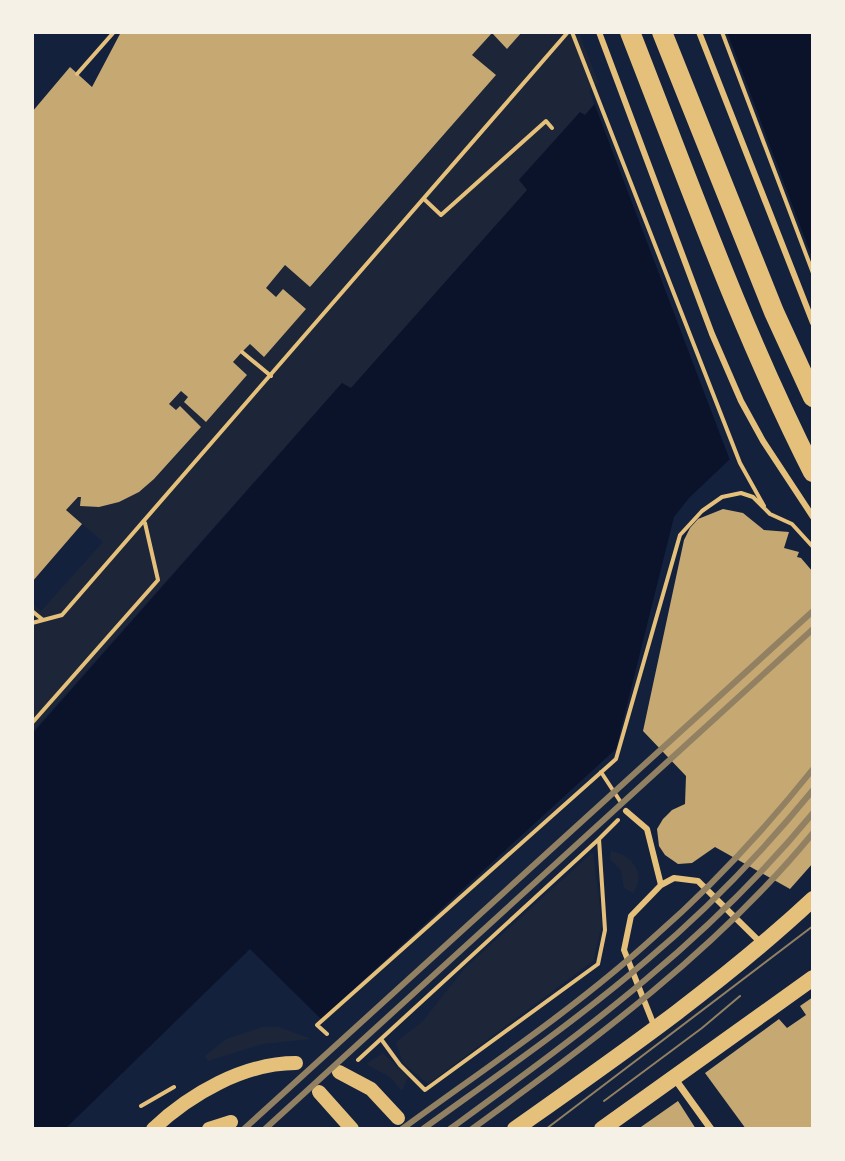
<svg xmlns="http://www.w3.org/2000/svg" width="845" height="1161" font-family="Literata,serif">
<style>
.green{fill:#1d2539}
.water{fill:#0b132b}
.pier{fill:#14213d}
.building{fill:#c6a872}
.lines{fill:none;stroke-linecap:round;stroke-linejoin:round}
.path{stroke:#e5c07b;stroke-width:4}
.service{stroke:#e5c07b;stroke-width:6}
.pedestrian{stroke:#e5c07b;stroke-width:7}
.tertiary{stroke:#e5c07b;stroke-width:14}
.secondary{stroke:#e5c07b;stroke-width:16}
.trunk{stroke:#e5c07b;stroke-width:20}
.tram{stroke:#918062;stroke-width:2}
.rail{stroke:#918062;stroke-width:6}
</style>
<rect width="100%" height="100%" fill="#14213d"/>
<path class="green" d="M522,32H581L580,35L598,82L589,91L594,104L584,116L580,113L519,179L528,190L350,389L342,383L32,732V603L41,611L103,542L66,510L78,497H81V506C139,511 166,466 201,427L180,407L176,410L169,404L181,391L188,397L184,402L206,421L247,375L233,362L250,344L276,297L266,288L285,265L311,287L495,75L472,55L492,33L507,48Z
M611,851C632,855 647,873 633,893L624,888L621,870L610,859Z
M593,852L602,924L593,961L428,1084L403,1063L396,1042L422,1022L465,968Z
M263,1027H279L311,1039L262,1044L208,1061L205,1056L226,1039Z
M383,1053L408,1077L402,1091L390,1077L366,1064Z"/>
<path class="water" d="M659,32H813V369L728,461L689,498L674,517L616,749L321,1019L250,949L65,1129H32V734L342,383L351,388L527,190L519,180L580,112L585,115Z"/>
<path class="pier" d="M653,32H727L813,260V375L731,463L593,100Z"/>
<path class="building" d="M121,32H522L507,49L492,33L472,55L496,75L310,287L285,265L266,288L276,297L283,289L306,309L264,357L250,344L242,352L233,362L247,375L206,422L184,402L188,397L181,391L169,404L176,410L180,406L201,427L154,479L139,492L119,502L99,507L80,506L81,497H78L66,510L82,524L32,582V112L70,67L92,87Z
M723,509L743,513L764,530L789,532L784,548L799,552L797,557L801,558L813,572V863L790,889L715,847L692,863L678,864L665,855L659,846L657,829L663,819L672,810L685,804L686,776L643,731L684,540L690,528L698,519Z
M813,997V1129H746L705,1073L779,1019L787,1028L806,1015L800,1006Z
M678,1101L696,1129H638Z"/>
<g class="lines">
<path class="path" d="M572,32L740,463L764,506
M722,32L813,273
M77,74L114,32
M424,199L441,215L546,121L552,128
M242,352L271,376
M32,611L43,620
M32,623L62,615L568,32
M32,723L158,580L145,523
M601,772L620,801
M327,1034L317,1025L616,759L680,535L702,511L722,497L741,493L753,497L770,514L792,524L813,547
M381,1039L400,1065L425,1090L598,964L605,930L599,839L618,820
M358,1060L599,839
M141,1106L174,1087"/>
<path class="service" d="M599,32L712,334L741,401L763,441L813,517
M699,32L813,323
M626,811L647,829L661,885
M655,1028L624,950L631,916L661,885L674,878L698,881L760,942"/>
<path class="pedestrian" d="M675,1079L711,1129"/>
<path class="tertiary" d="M339,1072L371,1089L398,1118
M319,1092L352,1129
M153,1129C190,1094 244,1063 296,1063
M209,1129L231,1122"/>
<path class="secondary" d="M515,1129C617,1057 721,985 813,899
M602,1129L813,978"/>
<path class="trunk" d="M630,32C688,180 741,330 813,472
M662,32L774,312L813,397"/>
<path class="tram" d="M604,1101L702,1028L740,996
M546,1129L813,926"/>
<path class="rail" d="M244,1129L813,611
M265,1129L813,629
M402,1129C487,1067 576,1008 654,937C712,886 765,829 813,769
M423,1129C499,1074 576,1021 647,960C708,909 763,851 813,790
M450,1129C584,1031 706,943 813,813
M472,1129C594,1040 717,950 813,833"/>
</g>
<rect width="845" height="1161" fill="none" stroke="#f6f1e7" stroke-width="68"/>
</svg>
